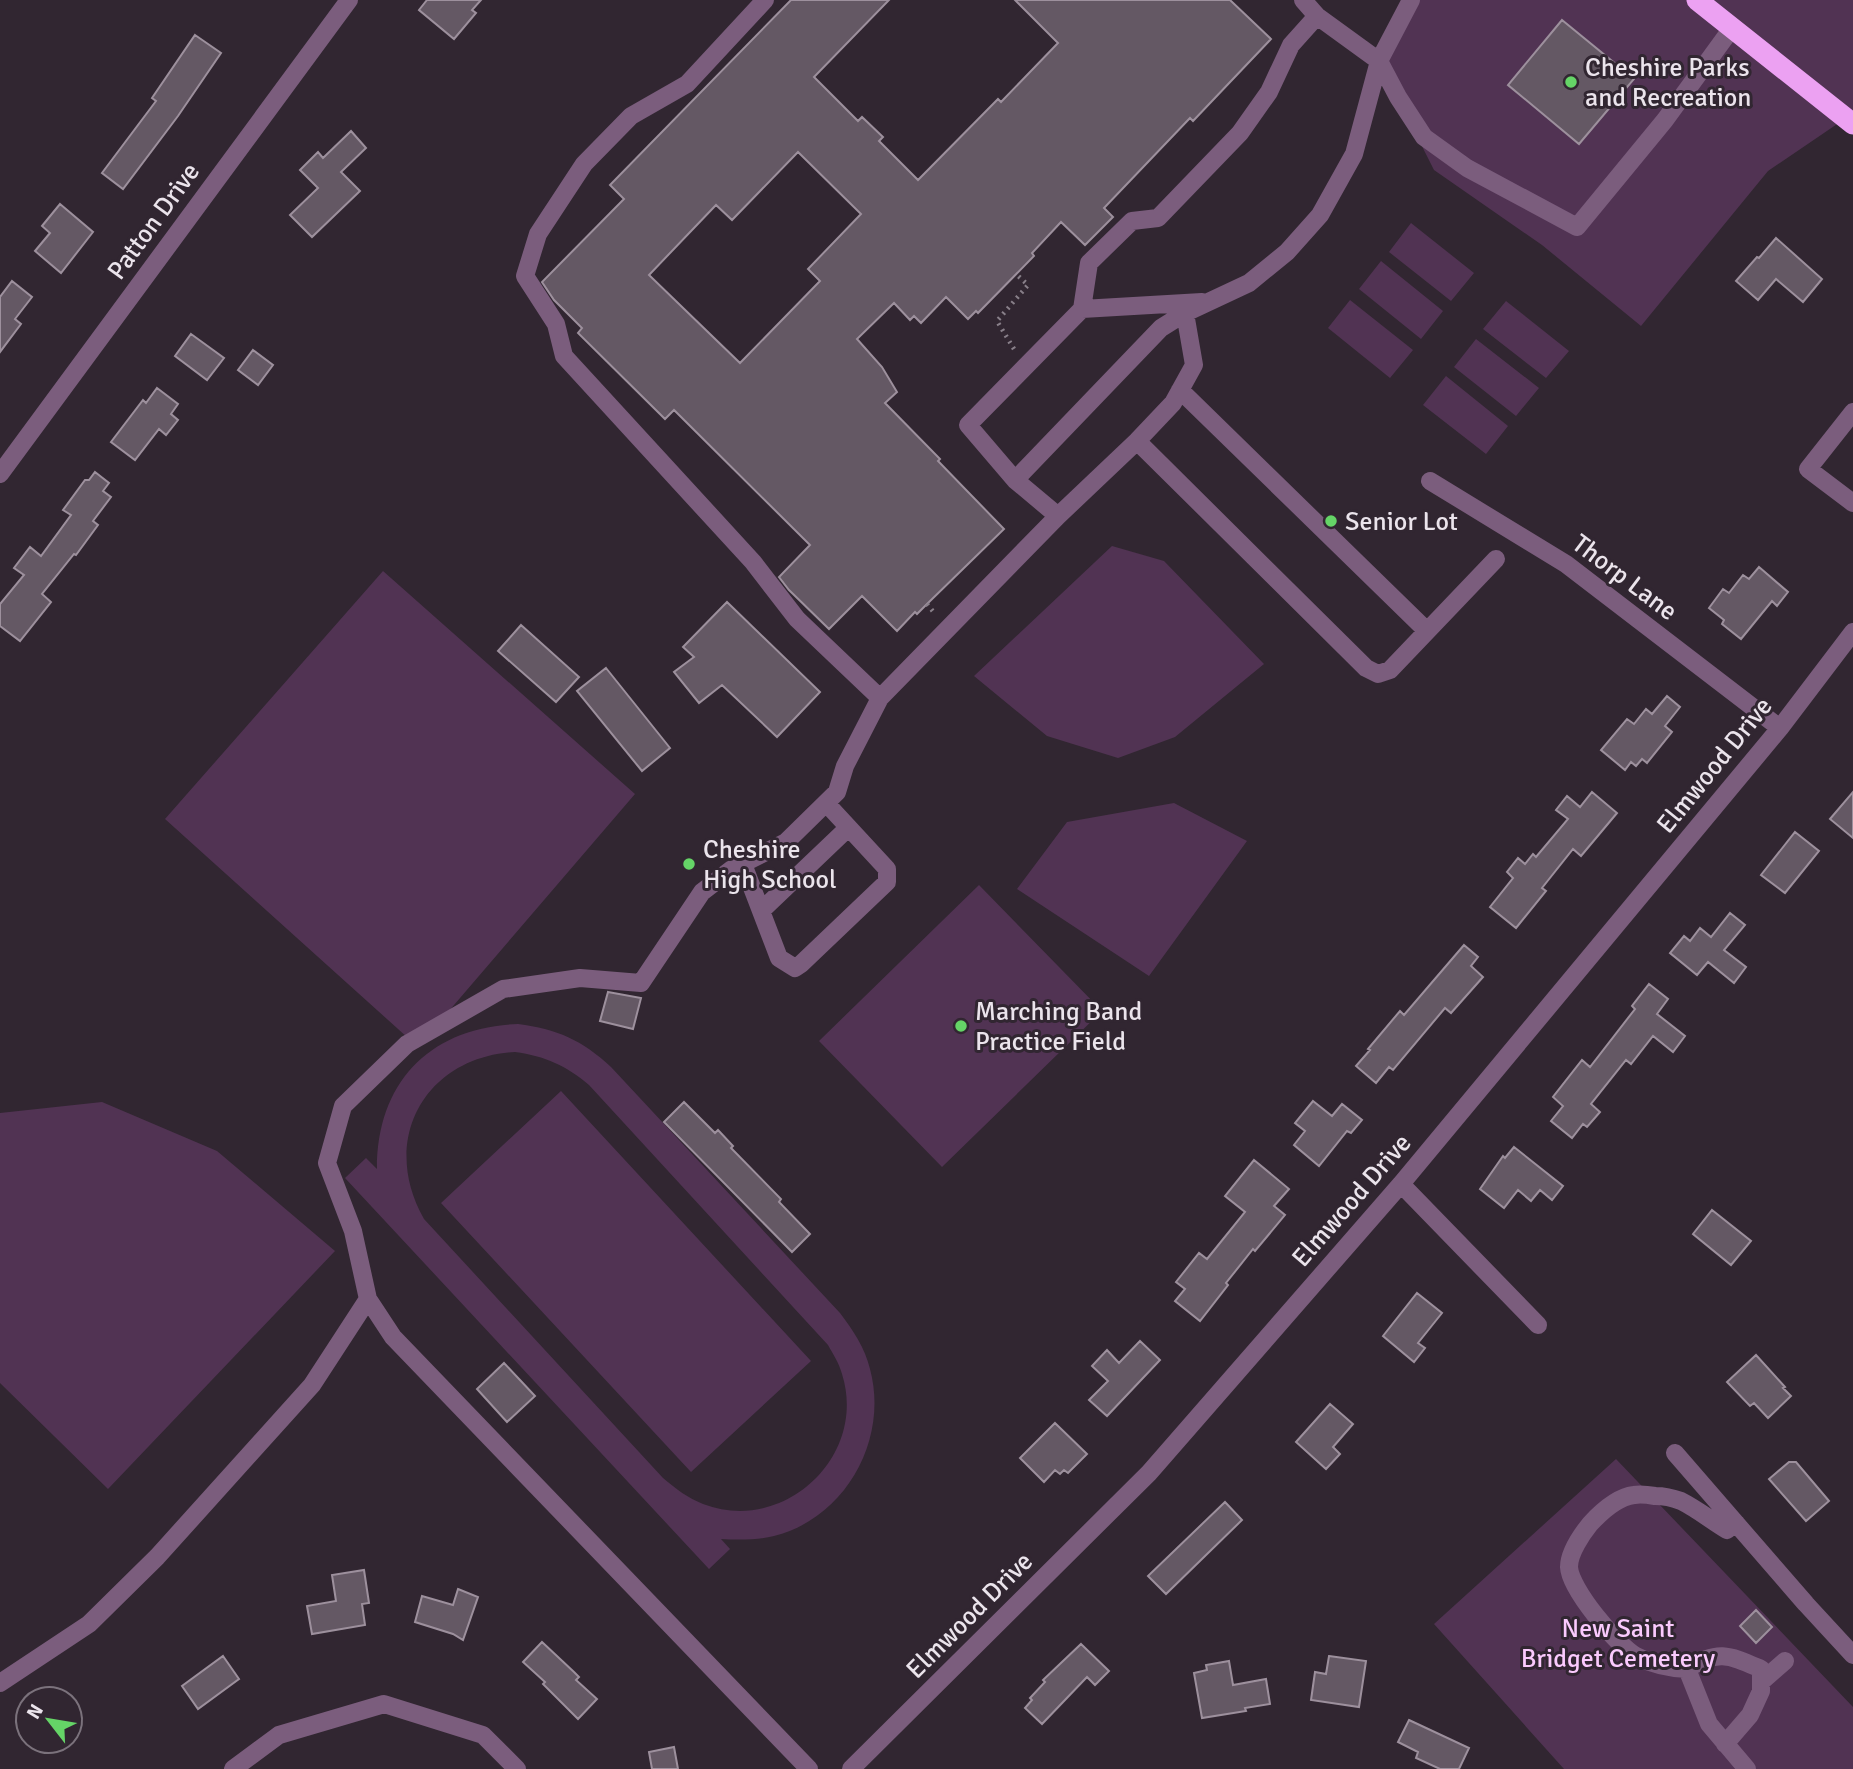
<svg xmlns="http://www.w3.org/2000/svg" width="1853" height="1769" font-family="Signika,sans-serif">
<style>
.green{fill:#513353;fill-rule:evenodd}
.building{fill:#645864;stroke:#9d909d;stroke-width:2;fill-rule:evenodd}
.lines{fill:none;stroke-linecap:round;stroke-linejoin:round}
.path{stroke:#887f89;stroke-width:4.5;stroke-dasharray:2 5;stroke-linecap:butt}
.minor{stroke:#7b5d7d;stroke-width:18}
.highway{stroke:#eca1f2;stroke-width:21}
.poi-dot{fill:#65d467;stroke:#312631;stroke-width:2.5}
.labels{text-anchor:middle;stroke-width:6;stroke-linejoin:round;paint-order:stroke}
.poi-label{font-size:26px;fill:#ebe4ec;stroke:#312631;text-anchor:start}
.street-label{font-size:26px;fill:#ebe4ec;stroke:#312631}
.park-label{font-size:26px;fill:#facafd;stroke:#312631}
</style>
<rect width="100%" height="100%" fill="#312631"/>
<path class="green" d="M1411,0H1853V124L1846,118L1768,171L1641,326L1542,245L1434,170L1379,61Z
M1411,223L1474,273L1451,301L1389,252Z
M1381,261L1443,311L1421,339L1359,289Z
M1350,300L1413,350L1390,378L1328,328Z
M1506,301L1569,351L1546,378L1483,329Z
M1476,339L1539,388L1516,416L1454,367Z
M1446,376L1508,426L1486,454L1423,405Z
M1112,546L1164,561L1264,664L1175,737L1118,758L1047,736L974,676Z
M383,571L635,794L418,1047L165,819Z
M1174,803L1247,841L1149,976L1017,889L1067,822Z
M979,885L1102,1011L942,1167L819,1041Z
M518,1024C557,1029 582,1040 611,1067L840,1313C853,1330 865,1348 870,1369C889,1439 846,1518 774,1536C757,1540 739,1540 721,1539L730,1549L709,1569L345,1178L366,1158L377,1169C377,1081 431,1027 518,1024ZM515,1052C545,1056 567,1066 589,1085L828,1345C833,1354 839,1363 842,1374C868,1456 784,1535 703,1504C688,1498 676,1489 663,1478L424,1219C379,1140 425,1057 515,1052Z
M561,1091L811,1361L691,1472L441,1203Z
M102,1102L217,1151L335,1251L108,1489L0,1383V1113Z
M1616,1459L1853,1707V1769H1564L1434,1624Z"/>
<path class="building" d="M427,0H481L472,10L476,13L454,39L419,10Z
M791,0H889L814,77L858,121L862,117L883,137L879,141L918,180L998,99L1001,102L1058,43L1015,0H1230L1271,39L1193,121L1190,118L1104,208L1113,217L1085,245L1061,222L1032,253L1034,256L978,313L976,311L968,319L946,297L921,323L914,316L910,320L894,303L857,339L882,367L897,392L885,403L940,459L938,461L1004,529L927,604L917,614L915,612L897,631L862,596L829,629L789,590L779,577L810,545L674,410L665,419L578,333L582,328L554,300L542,282L624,199L610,185ZM798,152L861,214L808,269L820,281L740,363L649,275L716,205L732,220Z
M1562,20L1634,79L1579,144L1508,85Z
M195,35L221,53L178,116L123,189L102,173L156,101L152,98Z
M351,131L366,148L341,172L360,191L312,237L290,215L318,188L300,170L318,152L323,158Z
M60,204L93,232L61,273L35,251L50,233L42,226Z
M1776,238L1822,279L1803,302L1776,279L1758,300L1736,281L1757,257L1759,258Z
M12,281L32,297L15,319L21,324L0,352V297Z
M191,334L224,358L207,380L175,356Z
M253,350L273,365L258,385L238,370Z
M157,388L178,404L171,414L178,420L166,435L159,429L135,460L111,442L143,400L146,403Z
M95,472L109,483L103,491L111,497L93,521L98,525L76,555L74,554L42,594L51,602L20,641L0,626V604L24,575L14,568L30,547L41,556L71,515L63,510L85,480H89Z
M1759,567L1788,592L1777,606L1772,601L1741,639L1722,624L1724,620L1709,608L1723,589L1729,593L1743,575L1749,579Z
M727,602L820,692L777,737L722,685L699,703L674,672L694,657L683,647Z
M521,625L579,677L556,702L498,651Z
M606,668L670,748L642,771L577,691Z
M1667,696L1680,707L1665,726L1672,732L1647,763L1642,759L1636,766L1631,762L1625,770L1601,750L1627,719L1634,724L1646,709L1652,714Z
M1592,792L1617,813L1581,856L1573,849L1542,888L1546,891L1516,928L1490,907L1513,878L1507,872L1518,858L1525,864L1533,854L1536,857L1568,819L1556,810L1567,796L1580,807Z
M1853,792V838L1830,819Z
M1795,832L1819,851L1785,893L1761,875Z
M1730,913L1745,925L1724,950L1746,967L1734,983L1708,962L1697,975L1670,953L1684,936L1690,941L1700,928L1711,937Z
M1464,945L1478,957L1471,966L1483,977L1451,1013L1445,1008L1393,1070L1389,1067L1376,1083L1356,1066L1370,1050L1368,1049L1400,1011L1404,1015Z
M1649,984L1668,999L1657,1014L1685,1036L1673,1052L1653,1036L1631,1064L1626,1060L1591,1104L1600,1112L1587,1127L1583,1124L1572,1138L1551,1121L1563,1106L1553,1097L1582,1060L1590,1067L1635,1009L1632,1006Z
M608,992L641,998L633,1029L600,1021Z
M1313,1101L1332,1116L1342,1104L1362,1120L1351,1133L1347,1131L1319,1166L1294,1145L1305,1131L1295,1123Z
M684,1102L715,1133L718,1130L733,1146L731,1148L781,1199L779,1202L810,1234L792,1252L664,1122Z
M1514,1147L1563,1186L1552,1200L1540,1190L1531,1201L1518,1190L1504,1208L1480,1189L1503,1156L1505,1158Z
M1254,1160L1289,1189L1274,1206L1285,1215L1255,1251L1253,1249L1226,1283L1228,1285L1200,1321L1175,1301L1185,1289L1176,1282L1199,1253L1207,1259L1245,1212L1225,1196Z
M1712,1210L1751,1241L1731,1265L1693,1234Z
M1417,1293L1442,1313L1418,1343L1425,1348L1414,1362L1383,1336Z
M1140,1341L1160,1360L1107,1416L1089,1400L1108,1381L1092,1366L1107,1350L1119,1363Z
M1756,1355L1785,1387L1783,1388L1791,1396L1768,1418L1754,1403L1750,1406L1727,1382Z
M504,1363L535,1396L507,1422L477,1389Z
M1330,1404L1353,1424L1333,1447L1340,1454L1326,1469L1296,1442Z
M1055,1423L1087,1454L1068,1473L1064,1470L1060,1474L1055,1470L1044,1482L1020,1458Z
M1789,1462H1796L1829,1501L1806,1521L1769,1479Z
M1225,1502L1242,1520L1166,1594L1148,1576Z
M364,1570L369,1603L362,1604L365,1625L312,1634L307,1606L336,1601L332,1575Z
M458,1589L478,1597L463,1640L453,1634L415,1622L422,1596L453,1605Z
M1756,1610L1772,1627L1756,1643L1740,1626Z
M542,1642L574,1672L579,1677L576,1680L597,1699L578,1719L543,1684L545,1682L523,1662Z
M1081,1644L1109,1671L1095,1685L1087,1677L1042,1724L1025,1708L1032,1700L1030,1698L1045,1682L1043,1680Z
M223,1656L239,1679L198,1709L182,1686Z
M1329,1656L1366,1661L1359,1707L1311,1700L1315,1672L1326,1674Z
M1229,1661L1233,1685L1266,1679L1270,1704L1245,1708L1246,1711L1202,1718L1194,1673L1207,1670L1206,1665Z
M1409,1720L1469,1748L1459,1769H1440L1416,1758L1418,1752L1398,1742Z
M674,1747L678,1769H652L649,1752Z"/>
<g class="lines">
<path class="path" d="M1014,349L997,321L1028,285L1016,274
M927,604L935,614"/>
<path class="minor" d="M765,0L687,84L631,116L584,164L538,234L525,276L556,324L564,356L753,562L797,619L880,698
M1303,0L1317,16L1379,61L1398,97L1424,137L1467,168L1577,227L1665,120L1732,28
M1082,309L1089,263L1132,221L1158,218L1240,133L1269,92L1291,45L1317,16
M1180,390L1427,631
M1853,412L1808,469L1853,503
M1137,441L1366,668L1378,674L1390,670L1496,559
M0,474L349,0
M1015,480L1161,328L1185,313
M1430,481L1566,564L1780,728
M1058,516L1015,480L968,425L1082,309L1202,302
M743,864L779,958L795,968L801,964L887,882V869L826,803
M761,911L848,828
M1401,1184L1538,1325
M1675,1453L1806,1604L1853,1655
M1736,1523L1727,1530C1712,1521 1697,1509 1681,1501C1673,1498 1664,1496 1655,1496C1649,1495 1640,1494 1634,1495C1617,1497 1601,1512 1590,1524C1582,1534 1569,1553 1569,1567C1570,1589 1617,1645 1636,1656C1653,1665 1668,1668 1687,1669L1709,1724L1747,1769
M1687,1669C1718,1649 1729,1655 1761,1669V1691L1750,1715L1725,1744
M1761,1682L1785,1661
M0,1683L89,1624L157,1557L312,1385L368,1299
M233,1769L279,1735L384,1704L483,1735L517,1769
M809,1769L393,1337L368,1299L353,1231L327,1163L343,1106L407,1044L503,989L580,978L641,983L702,892L732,869L786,842L837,792L845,766L880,698L1058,516L1137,441L1173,403L1194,365L1185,313L1249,283L1287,252L1320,215L1354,154L1379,61L1411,0
M851,1769L1149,1473L1401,1184L1780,728L1853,632"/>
<path class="highway" d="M1697,0L1853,124"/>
</g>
<g class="poi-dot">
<circle cx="1571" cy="82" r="7"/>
<circle cx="1331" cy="521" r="7"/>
<circle cx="689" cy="864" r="7"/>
<circle cx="961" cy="1026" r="7"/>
</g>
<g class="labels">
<g class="poi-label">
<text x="1585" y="76">Cheshire Parks<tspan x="1585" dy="30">and Recreation</tspan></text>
<text x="1345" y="530">Senior Lot</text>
<text x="703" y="858">Cheshire<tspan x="703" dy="30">High School</tspan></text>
<text x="975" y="1020">Marching Band<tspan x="975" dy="30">Practice Field</tspan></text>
</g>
<g class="street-label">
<text transform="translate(153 221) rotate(-54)" y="9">Patton Drive</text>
<text transform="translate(1625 577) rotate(37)" y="9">Thorp Lane</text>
<text transform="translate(1714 765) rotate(-51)" y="9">Elmwood Drive</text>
<text transform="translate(1351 1200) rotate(-49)" y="9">Elmwood Drive</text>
<text transform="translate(969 1615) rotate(-45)" y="9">Elmwood Drive</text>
</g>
<g class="park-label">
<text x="1618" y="1637">New Saint<tspan x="1618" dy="30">Bridget Cemetery</tspan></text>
</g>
</g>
<g transform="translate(49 1720) rotate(301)"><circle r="33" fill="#312631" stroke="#7b727c" stroke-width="2"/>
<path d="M0-5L12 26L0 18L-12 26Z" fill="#65d467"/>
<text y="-10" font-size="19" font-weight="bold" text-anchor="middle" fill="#ebe4ec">N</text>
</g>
</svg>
